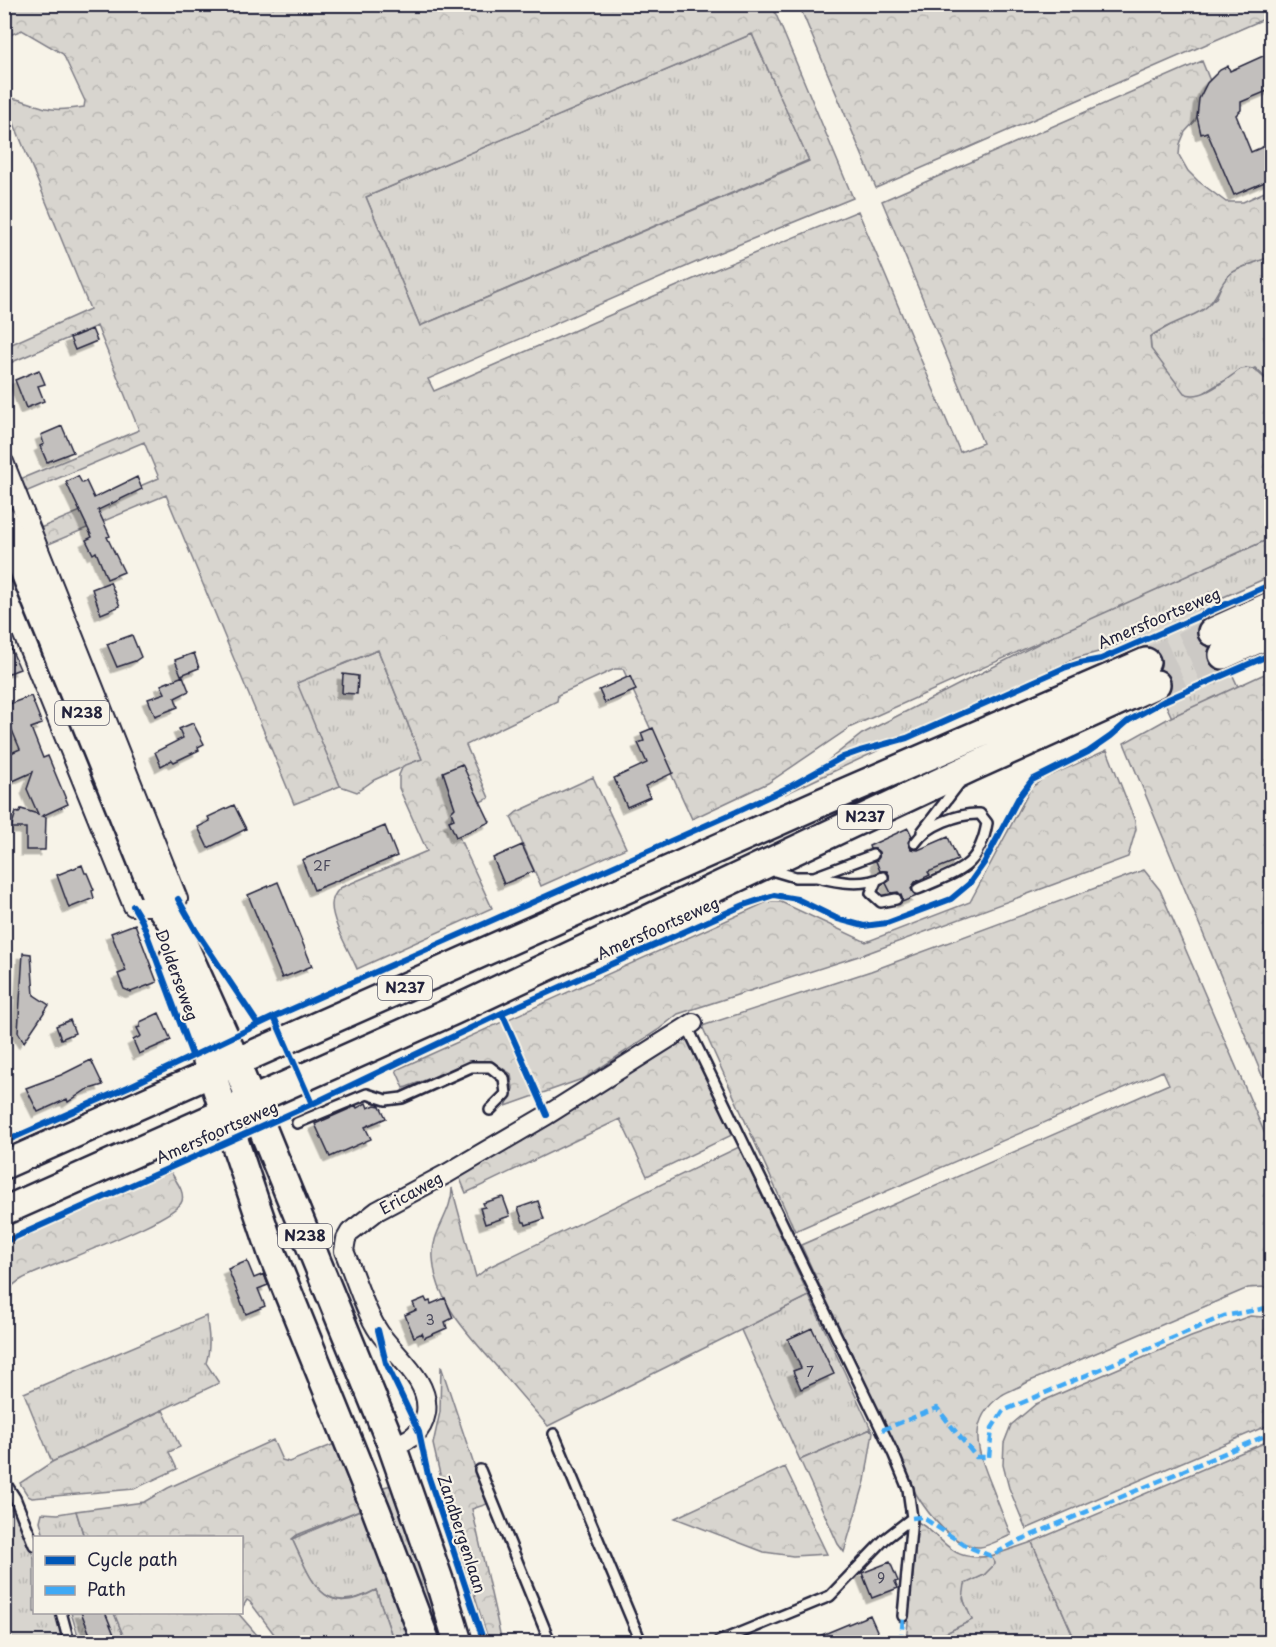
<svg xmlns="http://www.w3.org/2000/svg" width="1276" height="1647" font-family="'Playpen Sans',sans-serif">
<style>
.grass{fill:url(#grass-tufts);stroke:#7d7c85;stroke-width:1.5}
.forest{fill:url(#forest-crowns);stroke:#7d7c85;stroke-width:1.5;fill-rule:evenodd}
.building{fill:#c2bfbd;stroke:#22223b;stroke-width:1.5;filter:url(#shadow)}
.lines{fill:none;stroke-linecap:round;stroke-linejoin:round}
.primary-tunnel{stroke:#ccc9c5;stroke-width:27;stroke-dasharray:27 14;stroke-linecap:butt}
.service-casing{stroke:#22223b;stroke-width:14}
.minor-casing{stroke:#22223b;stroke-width:22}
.primary-casing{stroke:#22223b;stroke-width:32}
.service{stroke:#f7f3e8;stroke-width:9}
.minor{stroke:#f7f3e8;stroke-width:18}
.primary{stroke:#f7f3e8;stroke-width:27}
.quiet{stroke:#3fa9f5;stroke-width:4.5;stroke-dasharray:9 4.5;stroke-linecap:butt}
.cycleway-casing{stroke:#f7f3e8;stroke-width:10}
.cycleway{stroke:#0057b8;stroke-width:6}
.labels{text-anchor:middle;stroke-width:4.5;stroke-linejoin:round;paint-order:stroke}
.number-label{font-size:14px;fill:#4a495c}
.shield{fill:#f7f3e8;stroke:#62616f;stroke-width:1.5}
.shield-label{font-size:15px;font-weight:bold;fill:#22223b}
.street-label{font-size:16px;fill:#22223b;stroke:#f7f3e8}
</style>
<defs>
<pattern id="grass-tufts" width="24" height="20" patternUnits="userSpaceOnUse" patternTransform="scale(1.5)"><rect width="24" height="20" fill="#d8d5cf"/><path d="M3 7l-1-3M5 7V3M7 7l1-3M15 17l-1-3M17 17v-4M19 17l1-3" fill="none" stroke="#b9b7b3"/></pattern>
<pattern id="forest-crowns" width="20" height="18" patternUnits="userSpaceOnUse" patternTransform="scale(1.5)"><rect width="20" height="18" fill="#d8d5cf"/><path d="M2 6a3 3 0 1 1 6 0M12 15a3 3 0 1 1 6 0" fill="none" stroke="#b9b7b3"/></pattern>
<filter id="shadow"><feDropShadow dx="-5.5" dy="5.5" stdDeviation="0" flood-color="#0004"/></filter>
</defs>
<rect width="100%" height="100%" fill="#f7f3e8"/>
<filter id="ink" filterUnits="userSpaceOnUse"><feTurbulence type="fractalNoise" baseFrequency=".0167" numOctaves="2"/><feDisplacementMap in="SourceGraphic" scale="12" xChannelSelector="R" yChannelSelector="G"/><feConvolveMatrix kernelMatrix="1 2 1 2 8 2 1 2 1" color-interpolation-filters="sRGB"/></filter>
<g filter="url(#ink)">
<path class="grass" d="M752,34L809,160L420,326L366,197Z
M1271,256V383L1255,368L1220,383L1199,396L1191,397L1184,394L1151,350L1150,337L1216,298L1223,282L1231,273L1243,267Z
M1271,538V576L1201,607L1240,691L1174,722L1134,637L1102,651L1076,658L785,794L862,734L1073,626Z
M378,650L422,759L416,761L374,780L357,792L340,786L296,683Z
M809,1296L871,1429L800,1460L741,1330Z
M206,1316C209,1332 211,1348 206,1363L219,1383L52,1462L24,1393Z
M395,1484L445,1642H429L379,1491L384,1487Z
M4,1492L9,1496L34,1558V1612L56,1613L63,1642H5Z
M367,1507L412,1642H394L376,1590C321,1619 312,1581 292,1539Z
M76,1511L84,1537H44L40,1521L42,1513L58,1514Z
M1032,1542L1076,1642H928L972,1620C966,1607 960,1597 965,1583L984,1575L995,1563L991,1556Z
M71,1613H114L126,1642H80Z"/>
<path class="forest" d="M5,4L772,5L853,198L713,255L428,379L434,391L719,268L858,211L960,452L983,443L882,201L1202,61L1210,81L1203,91L1199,111L1195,121L1185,132L1180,144L1179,155L1188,171L1198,181L1226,202H1243L1271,189V256C1258,263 1240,265 1229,275C1218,286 1217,300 1204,309C1187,320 1166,324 1150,337L1151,349L1184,393C1202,402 1226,379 1241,369C1257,365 1259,376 1271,383V538L851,727L768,783L692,819L623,669H615L558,695L557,701L466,745L489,798L452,815L451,820L492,908L357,969C350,952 332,923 332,905C332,898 335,893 340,888L427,851L399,788V775L403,766L422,759L378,650L297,683L340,786L294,804L166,495L44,546L38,529L159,478L144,442L23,493L18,480L139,430L97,326L5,365V347L90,309L4,99C18,96 33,105 46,108C58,111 72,109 84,107L85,101L63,54L22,30L5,37ZM752,34L809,161L420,326L366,197Z
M1271,4V16L876,188L799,5Z
M1271,671V1097L1124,743L1171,717Z
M1107,750L1135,821L1136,829L1128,857L865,954L678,1014L658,1030L585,1078L506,1106L513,1089L511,1074L493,1062L471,1063L404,1088L396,1070L767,902H781L866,942L970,902L1031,788L1043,779Z
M593,777L626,848L541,886L511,817L517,812Z
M1144,870L1160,890L1271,1148V1291L1264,1287L1248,1288L1028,1382C1020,1387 1010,1390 1002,1395C965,1421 978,1452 992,1487C998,1503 1004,1519 1011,1535C1001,1539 989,1546 980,1547C954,1548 928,1514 916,1494L801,1245L1169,1084L1163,1071L795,1231L702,1026L871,971Z
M686,1034L690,1037L734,1134L647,1176L620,1119L466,1193L459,1176Z
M739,1147L809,1296L548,1426C531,1407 514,1387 497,1367C470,1336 435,1302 433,1258C431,1231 452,1214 452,1188L476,1277L489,1267Z
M171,1172C175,1180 185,1191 182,1201C177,1220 46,1266 22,1279C16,1282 10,1288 5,1293V1242Z
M1250,1316L1263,1317L1271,1321V1424L1026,1529L1009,1488L1003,1465L1004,1443L1011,1425L1036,1404L1191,1337Z
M441,1366L487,1504L472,1509L502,1642H489L450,1518L433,1444L440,1412Z
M163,1410L180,1447L169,1452L177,1469L134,1489L32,1498L28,1496L21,1485L20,1483L52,1462Z
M871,1429L873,1432L865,1481L844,1552L838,1544L800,1460Z
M273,1440L282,1460L289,1462L332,1445H338L367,1507L297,1535L292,1539C312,1581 322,1620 376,1590L394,1642H280L250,1602L247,1600L242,1608V1538L84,1537L76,1511L144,1502L168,1488Z
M1271,1440V1642H1076L1032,1542Z
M785,1467L827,1554L793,1556L764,1552L675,1518Z
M918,1522C949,1541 948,1562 991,1556L995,1564L984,1575L965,1584L963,1599L972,1620L928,1642H906Z
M114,1613H238L263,1642H126Z"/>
<path class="building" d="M1272,52V89L1241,102V110L1236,115L1251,152L1272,143V179L1234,195L1207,132L1201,134L1197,117L1199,99L1207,83L1220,70L1228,66L1230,71Z
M92,329L97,341L75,350L70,338Z
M39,370L45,384L38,386L44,401L26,408L15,380Z
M62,426L73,452L47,462L40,446L44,444L41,435Z
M78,476L82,483L86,481L94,498L137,477L142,489L98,510L110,536L107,537L124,572L107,579L96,552L93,554L86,540L92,537L66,482Z
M110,582L120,606L101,614L92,589Z
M4,633L20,669L4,675Z
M132,635L141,657L135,661L117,667L107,644Z
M194,653L199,668L181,675L175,660Z
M343,674L358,676L357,694L342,693Z
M183,676L189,691L175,698L178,707L155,716L148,699L165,693L161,685Z
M630,676L636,690L605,703L599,690Z
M31,696L42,724L31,728L43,758L48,756L68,804L42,816L46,817L45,850H26V828H11L16,812L19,813L21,809L38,814L27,789L33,772L4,785V756L20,749L4,711V706Z
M193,723L204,744L198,747L199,750L174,762L172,760L161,766L155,752L183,738L179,729Z
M653,728L673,773L645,786L650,797L627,807L614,778L647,763L638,743L644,741L641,733Z
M462,764L490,822L456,837L449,821L454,819L451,812L455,808L443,772Z
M234,805L246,829L208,848L198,827L210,821L208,817Z
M385,826L397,856L314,890L302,860Z
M908,828L912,836L908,842L911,849L918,850L948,837L958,860L928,872L930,875L915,882L911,889L917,896L902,902L901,895L898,892L891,893L886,883L889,881V875L887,871H880L876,861L879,857V852L875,849H870L869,846Z
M522,845L534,871L504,884L493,858Z
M82,865L85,873H87L94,890L92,891L94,898L69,908L57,875Z
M278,882L312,966L282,978L248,895Z
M135,924L157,982L131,992L124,989L118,974L126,971L111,933Z
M23,953L31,954L34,995L49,1005L24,1042L18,1032Z
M159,1013L171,1040L139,1054L133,1040L141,1036L137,1028L140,1027V1022Z
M70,1020L75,1033L61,1039L56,1026Z
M91,1060L103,1085L86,1090L68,1102L67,1099L38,1112L26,1088L61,1075Z
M366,1103L368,1108L375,1105L380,1106L386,1118L365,1127L371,1139L330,1157L315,1124L356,1106L357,1108Z
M503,1197L510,1216L485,1224L480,1208L485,1207L483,1203Z
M538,1201L544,1219L526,1225L525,1222H523L518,1208Z
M247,1261L254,1278L264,1274L268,1285L258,1289L265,1306L246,1314L228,1269Z
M425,1298L427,1302L430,1301L431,1304L445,1298L453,1318L445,1322L447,1328L424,1338L422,1333L414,1337L405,1315L416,1310L413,1303Z
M812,1328L834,1374L801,1389L793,1371L801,1368L788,1339Z
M890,1562L898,1581L895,1582L898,1588L872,1598L862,1573Z
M81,1612H105L117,1642H93Z
M870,1615L882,1642H805Z"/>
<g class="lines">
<path class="primary-tunnel" d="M1146,662L1212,632
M1156,684L1223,655"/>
<g class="service-casing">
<path id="service" d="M922,832L961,781
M915,843C927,825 959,813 980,814L987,823C979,870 957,871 918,889
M768,869L795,877H814L873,855
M817,877C838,882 863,887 883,877
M876,881L871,893L881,902L896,899
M687,1026L894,1455L908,1489L912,1518L903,1616
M297,1123L367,1094L386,1100L402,1098L471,1067H490L504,1078L506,1094L490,1110
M554,1434L641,1642
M480,1470L550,1642
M4,1481L15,1498L34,1545
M61,1612L69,1642
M718,1642L830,1596L885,1539L912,1518"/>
</g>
<g class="minor-casing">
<path id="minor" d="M4,462L178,899L160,906H133L4,588
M392,1446C410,1440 422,1434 426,1413C431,1381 395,1356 379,1332C365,1312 354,1274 344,1251L346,1239L350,1232L377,1211L448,1173L547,1115L693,1023"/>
</g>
<g class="primary-casing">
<path id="primary" d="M4,521L160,906L176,928L226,1039L392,1446L439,1580L458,1642
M1212,632L1272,605
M1223,655L1272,633
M173,959L272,1253L376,1510L426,1642
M4,1165L822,802L1146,662
M4,1211L453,1011L970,768L1156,684"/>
</g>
<use href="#service" class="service"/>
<use href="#minor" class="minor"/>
<use href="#primary" class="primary"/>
<path class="quiet" d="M882,1430L937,1408L976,1457H989L992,1428L1003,1411L1224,1316L1272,1307
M912,1518L922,1517L966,1546L991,1556L1020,1540L1272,1433
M901,1642L903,1616"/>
<g class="cycleway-casing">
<path id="cycleway" d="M178,899L196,931L258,1024
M133,906L142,921L192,1055
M502,1013L547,1115
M274,1017L312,1104
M4,1142L128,1087L274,1017L736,812L789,787L843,757L860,751L907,738L1064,668L1080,663L1101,659L1272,584
M4,1242L312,1104L502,1013L744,905L774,895L797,899L838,919L864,926L887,923L951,899L969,884L984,863L1019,797L1032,780L1088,752L1111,736L1128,721L1164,701L1272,654
M378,1330L386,1363L419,1432L428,1475L484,1642"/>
</g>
<use href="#cycleway" class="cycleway"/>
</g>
</g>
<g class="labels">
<g class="number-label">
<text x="322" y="871">2F</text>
<text x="430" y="1325">3</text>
<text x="810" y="1377">7</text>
<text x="881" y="1583">9</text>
</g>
<g class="shield">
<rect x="55" y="701" width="54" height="24" rx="4.5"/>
<rect x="838" y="805" width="54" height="24" rx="4.5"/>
<rect x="378" y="976" width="54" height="24" rx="4.5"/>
<rect x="278" y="1224" width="54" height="24" rx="4.5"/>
</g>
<g class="shield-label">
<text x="82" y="718">N238</text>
<text x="865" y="822">N237</text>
<text x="405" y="993">N237</text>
<text x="305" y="1241">N238</text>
</g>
<g class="street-label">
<text transform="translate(1159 618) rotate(-23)" y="6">Amersfoortseweg</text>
<text transform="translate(658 928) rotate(-24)" y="6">Amersfoortseweg</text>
<text transform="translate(177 975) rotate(70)" y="6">Dolderseweg</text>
<text transform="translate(217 1132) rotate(-24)" y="6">Amersfoortseweg</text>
<text transform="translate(411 1193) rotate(-29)" y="6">Ericaweg</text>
<text transform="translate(462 1534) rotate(72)" y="6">Zandbergenlaan</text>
</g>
</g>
<rect width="1276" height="1647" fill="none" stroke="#f7f3e8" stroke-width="24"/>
<rect x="12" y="12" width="1252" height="1623" fill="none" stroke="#22223b" stroke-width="2" filter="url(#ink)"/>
<rect x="33" y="1536" width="210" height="78" fill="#f7f3e8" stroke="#a29fa3" stroke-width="1.5"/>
<rect x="45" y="1556" width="30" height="9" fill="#0057b8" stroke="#a29fa3" stroke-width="1.5"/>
<text x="87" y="1566" font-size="18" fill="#22223b">Cycle path</text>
<rect x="45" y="1586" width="30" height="9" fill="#3fa9f5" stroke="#a29fa3" stroke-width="1.5"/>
<text x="87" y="1596" font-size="18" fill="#22223b">Path</text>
</svg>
